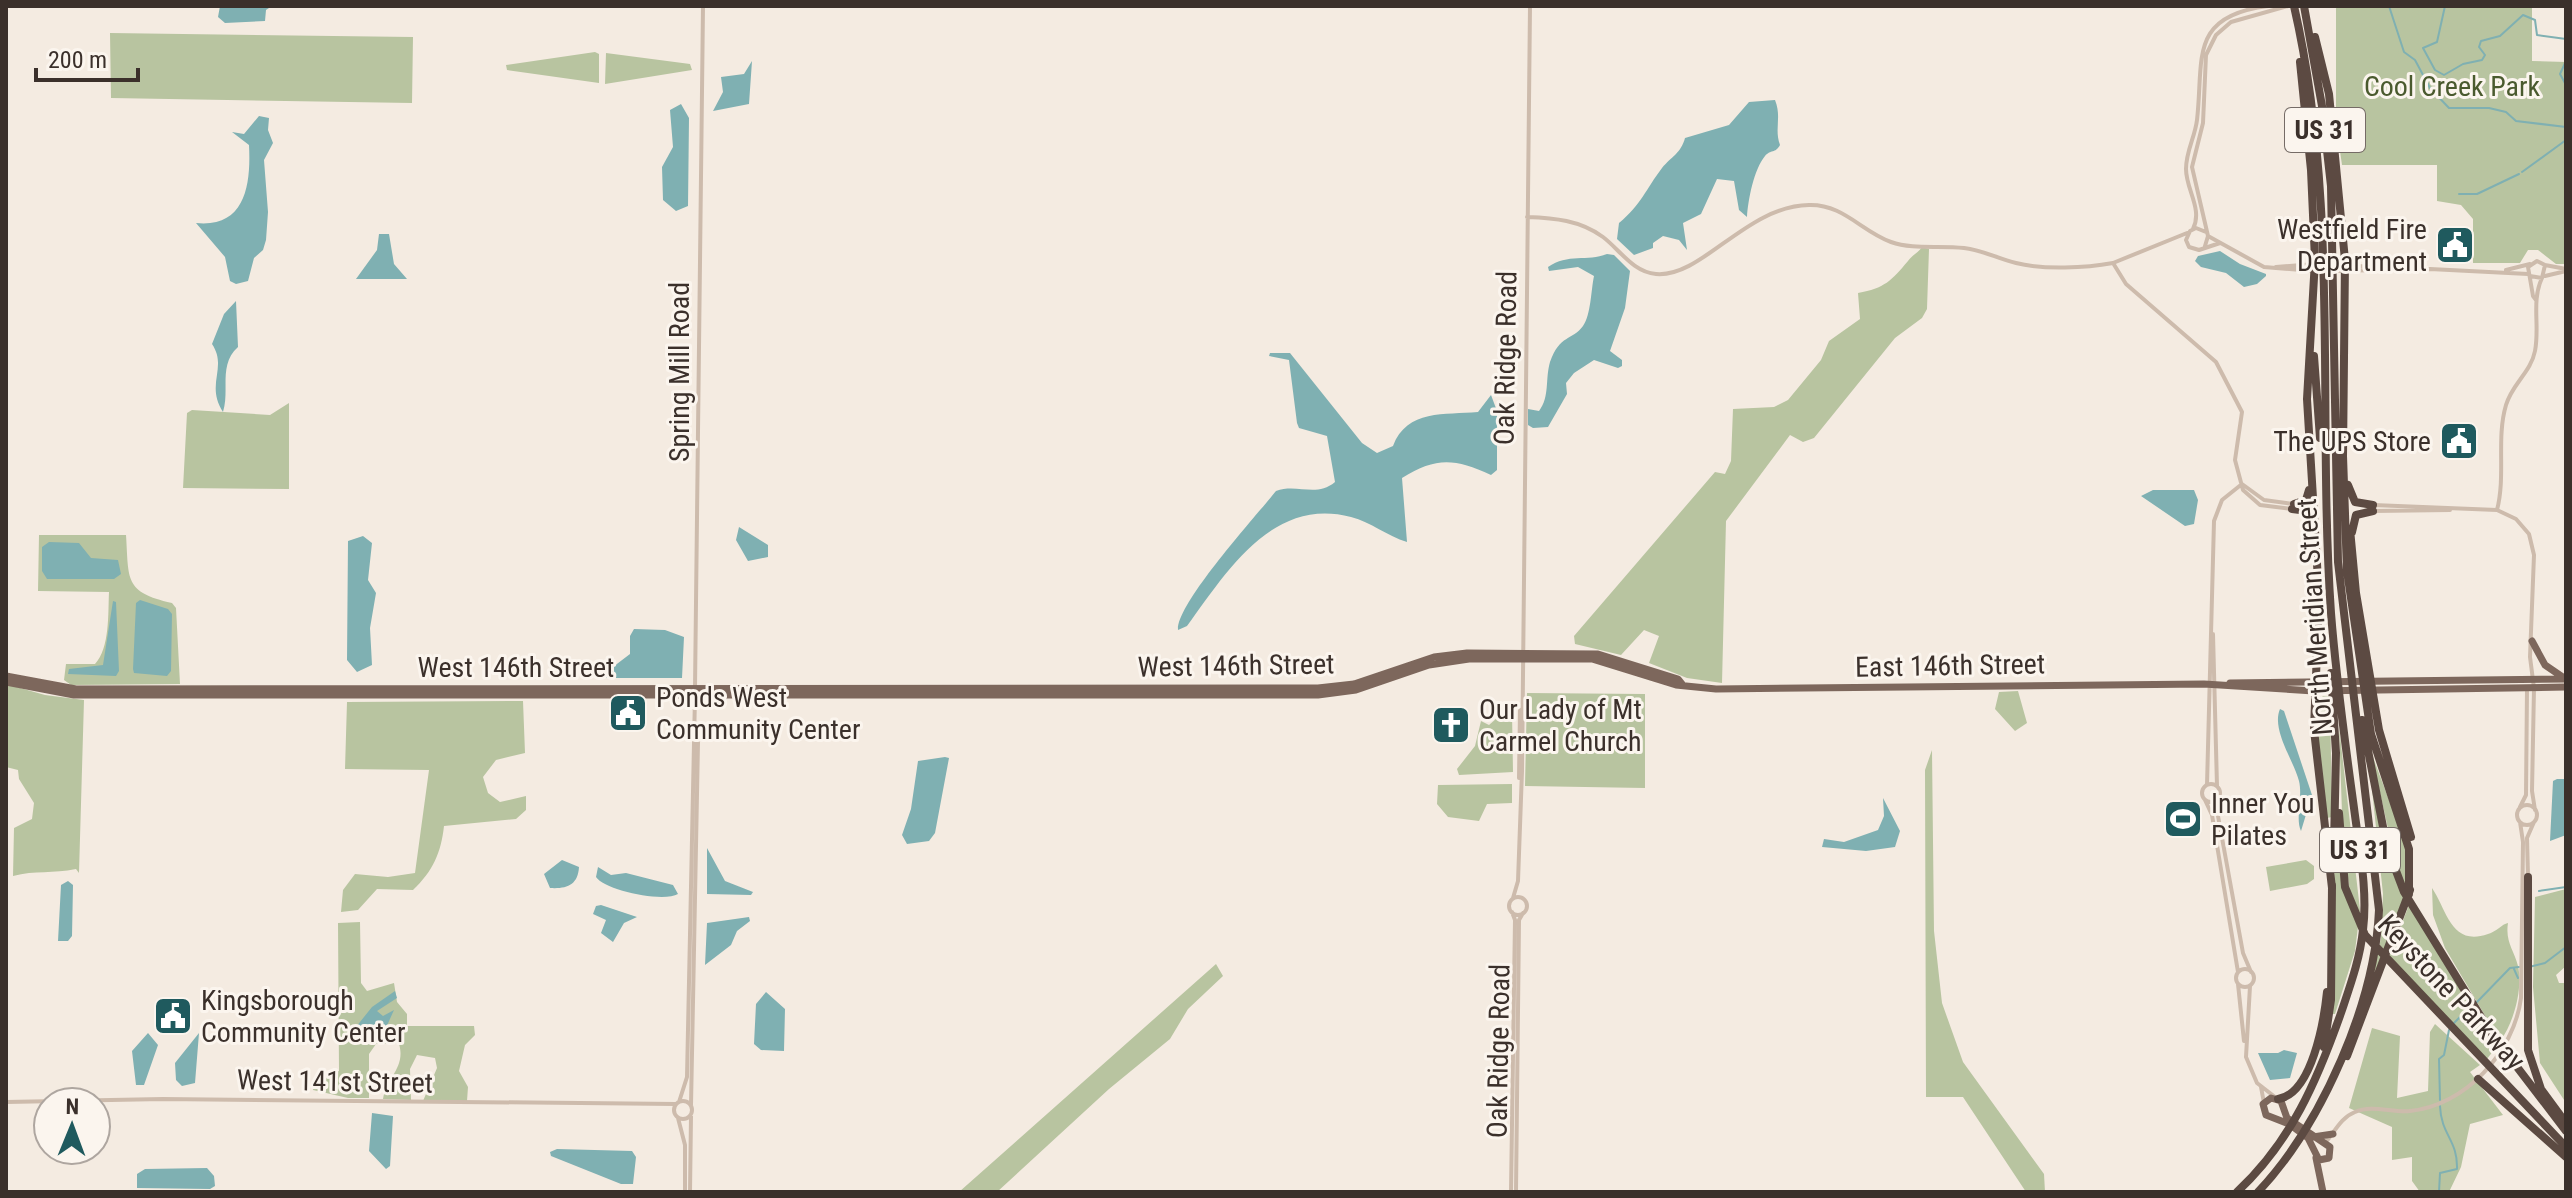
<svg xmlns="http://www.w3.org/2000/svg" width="2572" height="1198" font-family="'Roboto Condensed',sans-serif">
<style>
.green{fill:#b8c4a0}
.water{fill:#7fb0b2}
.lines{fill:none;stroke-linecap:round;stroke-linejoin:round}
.stream{stroke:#7fb0b2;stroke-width:2}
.minor{stroke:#cdbbac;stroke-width:4}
.major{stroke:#7d675c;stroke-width:7}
.highway{stroke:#5c4a42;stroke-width:8}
.labels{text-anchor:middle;stroke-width:6;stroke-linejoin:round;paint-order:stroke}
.shield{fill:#fbf5ee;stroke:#756b66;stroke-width:2}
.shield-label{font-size:26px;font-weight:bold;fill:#3b302b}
.park-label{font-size:28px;fill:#4a5a2e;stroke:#fbf5ee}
.poi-label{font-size:28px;fill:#3b302b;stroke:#fbf5ee;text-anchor:start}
.street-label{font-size:28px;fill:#3b302b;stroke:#fbf5ee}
</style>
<rect width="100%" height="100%" fill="#f4ebe1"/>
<path class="green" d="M2336,6H2532V61L2566,62V264H2556L2538,250H2528L2520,263H2473V219L2461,205L2437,201V165H2342L2336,123Z
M110,33L413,37L412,103L111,98Z
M595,52L599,54V83L507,70L506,65Z
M606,53L690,64L692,70L605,84Z
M1922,247L1929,249L1927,309L1922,318L1895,338L1814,438L1803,442L1790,435L1726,521L1722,683L1687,678L1649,663L1659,636L1644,630L1621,655L1575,644L1574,636L1715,472L1725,474L1731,461L1733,409L1774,407L1788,400L1821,360L1829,341L1860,319L1858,293C1885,288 1891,281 1908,261C1912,255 1918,253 1922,247Z
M289,403V489L183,488L187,413L192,410L270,415Z
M39,535H126C129,580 124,592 172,603L176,608L180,684L71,685L64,680L66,664H95C110,648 108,613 109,592L38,591Z
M6,684L45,695L84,700L79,873L76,869C53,874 35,870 13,876L14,828L32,819L34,803L19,779L18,770L6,767Z
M2018,691L2027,723L2015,731L1995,709L1999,692Z
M1527,693L1645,694V788L1525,786Z
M2323,696H2330L2332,817L2327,818L2316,736L2317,702Z
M523,701L525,753L496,760L483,777L488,793L500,802L526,796V810L516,819L444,826C441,853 433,871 413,890L377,889L358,910L341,912L343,890L355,874L388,877L415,873L429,770L345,769L347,702Z
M1505,711L1512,712L1513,772L1459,775L1457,769L1475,746L1481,721L1489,725Z
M2339,727L2360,910L2355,951L2335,1014H2332L2335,830L2342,887L2353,915L2343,841Z
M1932,750L1934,931L1942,1003L1963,1062L2044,1174L2045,1192H2026L1963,1097H1926L1925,770Z
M2371,752L2407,848L2404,900L2377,972L2374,971L2381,938L2383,894L2371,780L2387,855L2398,885L2397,869Z
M1512,784V803L1487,804L1479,821L1448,817L1437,804L1438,785Z
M2306,860L2314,866V879L2307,884L2270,891L2266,867Z
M2432,888C2447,910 2451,947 2488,934C2496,932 2502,924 2508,923C2505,942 2514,950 2518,966C2523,988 2514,1023 2500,1041L2445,948L2433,915Z
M2566,889V966L2556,975L2559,983H2566V1103L2540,1063L2533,987L2535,897Z
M2409,905L2497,1046L2487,1059L2389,957Z
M360,922L361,983L367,991L394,983L397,1002L407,1014V1026H474L475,1035L465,1045L459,1071L468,1087L467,1101H423L437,1068L435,1058L417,1055L410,1069L411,1100L383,1099C387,1077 406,1067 399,1044H376L369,1054V1098H348L313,1090L316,1075L339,1071L338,923Z
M1216,964L1223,976L1188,1009L1170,1039L1109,1089L997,1192H959Z
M2435,1024L2480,1065L2470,1072L2503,1115L2470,1124L2461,1167L2449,1192H2420L2412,1181V1157L2392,1160V1127L2349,1108L2372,1028L2400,1036L2397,1098L2428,1091L2430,1032Z"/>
<path class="water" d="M220,6H272L266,10L265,21L225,23L218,17Z
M752,61L749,104L713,111L723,92L721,77L744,74Z
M1775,100C1782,117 1774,129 1780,145C1775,154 1771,149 1765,156C1754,169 1748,200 1747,217L1739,210L1734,181L1717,179L1701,214L1683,223L1687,250L1679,240L1663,236L1653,243V248L1634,255L1617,239L1619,223C1641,205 1646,189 1662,168C1672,156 1681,153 1685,138L1729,125L1749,102Z
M681,104L689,118L688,206L676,211L663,200L662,167L673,147L670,110Z
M259,116L269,118L268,130L273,143L264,160L268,212L266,240L263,250L254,258L248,281L236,284L230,281L225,257L196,223C246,228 251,184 249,145L232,132L244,134Z
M379,234H389L394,264L407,279H356L377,250Z
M2220,251L2240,264L2266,274V276L2257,284L2244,287L2226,273L2201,267L2195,261L2198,256Z
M1607,254L1614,255L1630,271L1625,308L1610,351L1622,360V366L1618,368L1594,360L1574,373L1566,383L1567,394L1548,427L1533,428L1528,425V409L1539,411C1550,397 1545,379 1550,362C1560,334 1572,341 1583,326C1591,315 1591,290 1594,276L1578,267L1549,271L1548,267C1568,253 1587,262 1607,254Z
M236,301L238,347C218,365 230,390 223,412C205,384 228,368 212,344L224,314Z
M1270,353H1290L1362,443L1377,453L1393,446C1407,409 1445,415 1478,412L1491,395L1497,411V470L1491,475C1454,458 1436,457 1402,478L1407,542C1387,536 1371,522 1351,517C1272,496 1226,573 1187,626L1178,630C1176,604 1256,516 1276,491C1297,483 1316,498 1335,482L1327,436L1299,428L1297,423L1289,360L1269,356Z
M2153,490H2194L2198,500L2194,524L2185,526L2141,496Z
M739,527L768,545V557L748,561L736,540Z
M363,536L372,543L368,580L376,593L370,628L372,665L357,672L347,660L348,541Z
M49,542L79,543L91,558L118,560L121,574L114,579H47L42,571V547Z
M140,600L168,609L172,614L171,671L167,676L134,673L133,669L136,603Z
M113,601L116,602L119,671L116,676L68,674L69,669L103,665Z
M634,629L665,630L684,637L682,678H606L605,673L630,654V636Z
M2280,709L2284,711L2312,795L2301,831C2295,818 2303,798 2299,781C2294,761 2271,730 2280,709Z
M945,757L949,758L935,833L929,841L907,844L902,835L911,809L918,761Z
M2557,779H2566V835L2550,841L2553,781Z
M1883,798L1900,831L1895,847L1866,851L1822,847L1824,839L1844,842L1878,830L1884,816Z
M707,848L725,881L753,892L751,895L707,894Z
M562,860L579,867C578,885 567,889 550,888L544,874Z
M598,867L611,875L626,873L673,885L678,894C663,903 604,890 596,877Z
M68,881L73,885L72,936L68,941H58L61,885Z
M601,905L637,917L624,923L613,942L601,933L606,920L593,914L596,906Z
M749,917L750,921L737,931L731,945L705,965L707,923Z
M395,991L397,998L377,1011L383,1016L394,1010L385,1030L362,1031L356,1027L372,1007Z
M766,992L785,1009L784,1051L761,1050L754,1044L756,1004Z
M148,1033L158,1045L144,1085H136L132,1051Z
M199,1033L195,1083L182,1086L176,1080L175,1063Z
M2284,1050L2297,1053L2290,1078L2270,1080L2258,1053H2278Z
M372,1113L393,1116L390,1166L386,1169L369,1151Z
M557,1149L632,1151L636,1157L633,1184H621L551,1156L550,1152Z
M207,1168L214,1176L215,1186L210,1189L137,1188V1174L145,1169Z"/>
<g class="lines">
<path class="stream" d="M2389,6L2404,52L2415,60L2430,88L2449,108H2489L2506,112L2516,121L2566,127
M2445,6L2437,42L2423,48L2435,70L2444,75L2463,64L2482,60L2485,55L2479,47L2481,41L2500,36L2523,15L2535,20L2537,35L2566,39
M2566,61L2560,74L2566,85
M2522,172L2566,140
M2459,194H2477L2519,174
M2539,891L2566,887
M2529,967L2545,963L2566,947
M2514,969L2518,978
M2476,1003L2510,968L2519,967
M2453,1024L2471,1006
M2440,1100L2439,1059L2444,1055L2449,1030
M2439,1192L2440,1173L2457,1169C2458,1140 2441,1135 2440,1106"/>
<path class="minor" d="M1527,217C1554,218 1580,220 1603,237C1620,250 1633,272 1656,274C1702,278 1746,206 1809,205C1843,204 1861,231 1891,242C1913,250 1940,245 1964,248C1983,250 1998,259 2016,263C2044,270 2086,268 2113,263L2126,284L2216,362L2242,412L2235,460L2243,490L2260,505L2292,509
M2193,229C2203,209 2186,190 2186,169C2186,151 2195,137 2197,120C2204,59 2188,16 2268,6
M2206,232L2196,228L2190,231L2186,240L2189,247L2199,250L2220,243
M2208,236L2264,267L2315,271
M2205,246L2208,236L2192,167L2203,123L2206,55L2216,35L2231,22L2288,6
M2113,263L2187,233
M2332,264L2398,269
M2545,265L2566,269
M2276,267L2315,264
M2506,270L2530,264
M2332,271L2430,269L2528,274
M2530,276L2542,278L2545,265L2537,261L2528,267L2533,296L2536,300
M2545,276L2566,271
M2242,484L2264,500L2293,504
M2373,505L2497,510L2516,519L2529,534L2534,555L2530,657L2534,688L2532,791L2535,810
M2497,510C2506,475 2496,439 2506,405C2512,384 2531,372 2535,351C2540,326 2531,301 2542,278
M2373,511L2450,510
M2213,634L2217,786
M695,688L703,6
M1519,778L1520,710
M2202 793a9 9 0 1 1 18 0a9 9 0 1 1-18 0Z
M2207,785L2214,521L2222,500L2242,484
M2219,798L2218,816L2243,953L2251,972
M2205,800L2212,815L2238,972
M2517 815a10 10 0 1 1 20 0a10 10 0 1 1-20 0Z
M2520,807L2526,795L2527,689
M2528,876L2527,838L2534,822
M1509 906a9 9 0 1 1 18 0a9 9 0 1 1-18 0Z
M1513,898L1518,881L1522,771L1530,6
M2236 978a9 9 0 1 1 18 0a9 9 0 1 1-18 0Z
M2238,984L2244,1041
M2250,986L2246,1057L2257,1083L2275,1097
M2261,1087L2264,1103
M674 1110a9 9 0 1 1 18 0a9 9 0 1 1-18 0Z
M6,1102L163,1099L676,1104
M679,1102L687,1077L695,696
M691,1105L698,742L695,738
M678,1118L685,1145V1192
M2325,1143C2335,1132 2340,1118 2355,1112C2372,1104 2392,1113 2410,1111C2465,1106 2514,1052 2521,998L2523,842L2520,822
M690,1192L691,1116
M1511,1192L1515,920L1512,912
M1516,1192L1519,920L1523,913"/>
<path class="major" d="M2532,641L2545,665L2564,678
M6,676L76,689L1318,688L1354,684L1434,657L1467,653L1598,654L1678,679L1682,684
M6,682L74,695H1318L1356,690L1429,665L1469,659H1592L1676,685L1716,689L2204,684L2314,691L2566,687
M2230,683L2566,679
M2271,1098L2281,1101L2287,1118L2330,1147L2329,1158L2319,1160L2308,1138L2289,1124L2266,1115L2263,1104Z
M2313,1137L2333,1134
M2316,1158L2323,1192"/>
<path class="highway" d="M2315,37L2329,94L2345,260L2343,456L2347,571L2371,734L2409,849V894
M2300,62L2311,170L2315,260L2307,399L2319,597L2314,730L2332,888
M2314,356L2320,438
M2348,485L2355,502L2373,505
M2294,504L2306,500L2309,490
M2292,509L2308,511L2314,519
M2350,529L2356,593L2379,730L2411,837
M2352,532L2356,515L2373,511
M2331,673L2336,753L2334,844
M2362,720L2387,847L2404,892L2491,1033L2566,1131
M2339,813L2345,887L2365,935L2566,1147
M2528,877V1050L2541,1089L2566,1123
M2324,1047L2331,1000L2332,885
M2347,1056L2410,890
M2478,1079L2566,1157
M2278,1099C2312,1094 2324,1021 2327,992
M2237,1192C2291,1142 2317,1081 2341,1013C2350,986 2360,959 2363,930C2368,890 2359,848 2354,808C2345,743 2336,678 2331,613C2317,410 2340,206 2294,6
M2258,1192C2322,1124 2375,1003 2379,910L2338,562L2331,186L2322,106L2304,6"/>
</g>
<defs>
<g id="civic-square" transform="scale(2)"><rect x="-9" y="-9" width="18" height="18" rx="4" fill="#1f5a5e" stroke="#fbf5ee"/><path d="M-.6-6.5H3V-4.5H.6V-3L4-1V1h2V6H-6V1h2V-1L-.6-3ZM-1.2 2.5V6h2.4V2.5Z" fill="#fff"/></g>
<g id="church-square" transform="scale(2)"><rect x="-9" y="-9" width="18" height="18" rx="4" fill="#1f5a5e" stroke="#fbf5ee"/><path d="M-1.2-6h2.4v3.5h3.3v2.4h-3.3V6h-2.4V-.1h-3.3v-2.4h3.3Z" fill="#fff"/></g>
<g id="stadium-square" transform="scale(2)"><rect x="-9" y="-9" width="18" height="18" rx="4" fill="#1f5a5e" stroke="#fbf5ee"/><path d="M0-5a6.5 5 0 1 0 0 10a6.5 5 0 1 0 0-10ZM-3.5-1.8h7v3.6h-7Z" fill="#fff"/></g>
</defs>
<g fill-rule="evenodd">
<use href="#civic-square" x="2455" y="245"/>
<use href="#civic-square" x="2459" y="441"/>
<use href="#civic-square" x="628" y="713"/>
<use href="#church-square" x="1451" y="725"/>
<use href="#stadium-square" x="2183" y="819"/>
<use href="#civic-square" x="173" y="1016"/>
</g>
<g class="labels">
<g class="shield">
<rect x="2285" y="108" width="80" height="44" rx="6"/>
<rect x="2320" y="828" width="80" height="44" rx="6"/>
</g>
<g class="shield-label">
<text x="2325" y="139">US 31</text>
<text x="2360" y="859">US 31</text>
</g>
<g class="park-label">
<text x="2452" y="96">Cool Creek Park</text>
</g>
<g class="poi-label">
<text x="2427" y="239" text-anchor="end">Westfield Fire<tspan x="2427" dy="32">Department</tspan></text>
<text x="2431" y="451" text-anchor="end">The UPS Store</text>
<text x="656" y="707">Ponds West<tspan x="656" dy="32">Community Center</tspan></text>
<text x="1479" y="719">Our Lady of Mt<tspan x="1479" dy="32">Carmel Church</tspan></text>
<text x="2211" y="813">Inner You<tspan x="2211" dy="32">Pilates</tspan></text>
<text x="201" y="1010">Kingsborough<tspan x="201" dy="32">Community Center</tspan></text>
</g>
<g class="street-label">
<text transform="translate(1505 358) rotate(-89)" y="10">Oak Ridge Road</text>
<text transform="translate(679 372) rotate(-90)" y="10">Spring Mill Road</text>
<text transform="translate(2314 617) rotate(-94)" y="10">North Meridian Street</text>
<text transform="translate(1236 665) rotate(-1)" y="10">West 146th Street</text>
<text transform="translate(1950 665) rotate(-1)" y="10">East 146th Street</text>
<text x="516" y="677">West 146th Street</text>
<text transform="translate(2452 992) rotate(47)" y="10">Keystone Parkway</text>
<text transform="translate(1498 1051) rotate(-89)" y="10">Oak Ridge Road</text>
<text transform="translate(335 1081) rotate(1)" y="10">West 141st Street</text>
</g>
</g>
<rect width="2572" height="1198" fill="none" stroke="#3b302b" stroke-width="16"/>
<g transform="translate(72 1126) rotate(1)"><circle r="38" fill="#fbf5ee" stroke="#aea6a0" stroke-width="2"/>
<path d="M0-6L14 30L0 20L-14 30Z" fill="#1f5a5e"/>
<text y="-12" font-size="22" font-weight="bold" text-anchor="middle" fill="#3b302b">N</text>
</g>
<path d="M36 68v12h102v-12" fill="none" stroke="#3b302b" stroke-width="4"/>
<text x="48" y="68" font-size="24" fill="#3b302b" stroke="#fbf5ee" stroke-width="6" paint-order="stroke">200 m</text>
</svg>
